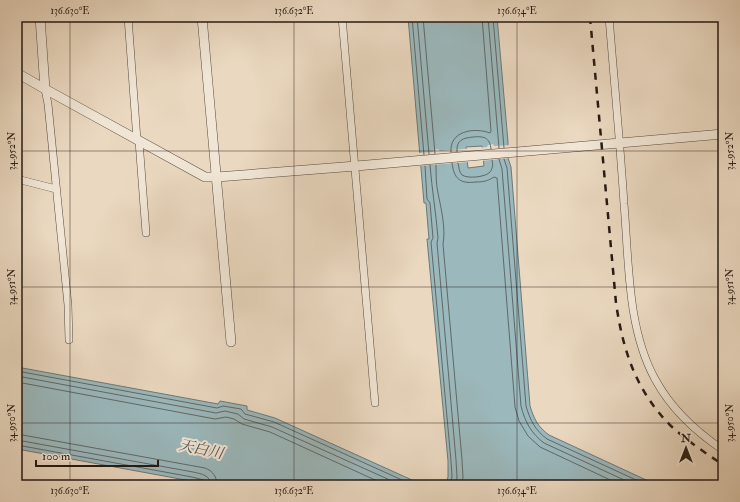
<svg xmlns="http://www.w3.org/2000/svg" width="740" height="502" font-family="'IM FELL Double Pica','Noto Serif JP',serif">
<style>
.water{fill:#9bb8bc;stroke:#6c7878;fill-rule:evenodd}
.pier{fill:#ead8c0}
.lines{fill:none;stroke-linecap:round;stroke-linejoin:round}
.shore{stroke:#606868;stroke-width:1}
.minor-casing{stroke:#57493e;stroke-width:8}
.tertiary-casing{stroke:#57493e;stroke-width:10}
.minor{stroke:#f1e6d6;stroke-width:7}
.tertiary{stroke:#f1e6d6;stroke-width:9}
.rail{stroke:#261913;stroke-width:2.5;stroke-dasharray:7 7;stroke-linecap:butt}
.ticks{fill:none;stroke:#261913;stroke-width:1;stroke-opacity:0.45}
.labels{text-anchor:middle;stroke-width:4;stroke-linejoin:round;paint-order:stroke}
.water-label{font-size:15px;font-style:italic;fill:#4f514e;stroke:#f1e6d6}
.neatline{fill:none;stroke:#261913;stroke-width:1.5}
.ticks-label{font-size:10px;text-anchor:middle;fill:#261913}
</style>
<rect width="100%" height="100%" fill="#ead8c0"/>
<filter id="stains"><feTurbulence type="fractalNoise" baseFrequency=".005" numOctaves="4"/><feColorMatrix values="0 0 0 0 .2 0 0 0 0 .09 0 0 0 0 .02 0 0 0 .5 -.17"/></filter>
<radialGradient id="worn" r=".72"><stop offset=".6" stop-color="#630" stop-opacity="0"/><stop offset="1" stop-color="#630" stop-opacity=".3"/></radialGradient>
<path class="water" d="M408,17H497L508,142V158L511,167L530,406C534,419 538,427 549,435L657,485H444L446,484L448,477V461L427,239H429L426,203H424ZM482,146L484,166L468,168L466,147Z
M17,367L218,404L220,401L247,406V410L275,418L423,485H209L191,481L17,449Z"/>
<path class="pier" d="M493,144L494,146L510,145V158L481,161L480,148L468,149L469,162L419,166L417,153L433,152L434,150L438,149L440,151L487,147L488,145Z"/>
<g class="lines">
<path class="shore" d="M412,17L424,155
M417,17L429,154
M423,17L435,154
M488,17L499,148
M493,17L504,148
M451,152C449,131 474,127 490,133L491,131L482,17
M457,152C456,140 463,138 473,137C483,136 490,137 491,149
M499,159L502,169L521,406C525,422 531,433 544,443L635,485
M504,159L507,168L526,406C530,420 535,430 547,439L647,485
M452,163C454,179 460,184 476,182C483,182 488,181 494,177L497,178L515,407L519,421L528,436L540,447L621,485
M458,163C459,167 459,172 462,175C468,179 486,177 490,172C493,168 493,164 492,160
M430,165C432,190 436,213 438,238L437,243L456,460L457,477L456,485
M436,165C436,174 436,184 438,193C441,208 446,229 443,244L462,460L463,477L462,485
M425,166L427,199L430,203L433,238L431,242L451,461L452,477L450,485
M17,371L217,408L223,406L241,409L245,414L274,422L413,485
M17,376L216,413L225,411L238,414L244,419L272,427L401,485
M17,382L215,419L226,417L234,419L242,424L270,432L386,485
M17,434L205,468C213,471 217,477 217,485
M17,440L193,472C202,474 210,475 211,485
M17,445L192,477L204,480L206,485"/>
<g class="minor-casing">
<path id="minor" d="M128,17L137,140
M342,17L375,403
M609,17C614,79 620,142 624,204C629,261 627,328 655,379C671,409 695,431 723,450
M45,89L48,104L68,305L69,340
M139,141L146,233
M17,179L56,189"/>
</g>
<g class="tertiary-casing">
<path id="tertiary" d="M40,17L45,89
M202,17L231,342
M17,73L45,89L205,177H217L356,166L723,134"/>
</g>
<use href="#minor" class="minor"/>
<use href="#tertiary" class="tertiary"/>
<path class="rail" d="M590,17L616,303C623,351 636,391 671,426C687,441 706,453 723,465"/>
</g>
<path class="ticks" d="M70,17V485M294,17V485M517,17V485M17,151H723M17,287H723M17,423H723"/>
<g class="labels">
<g class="water-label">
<text transform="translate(201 449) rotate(12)" y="5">天白川</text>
</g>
</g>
<rect width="740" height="502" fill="none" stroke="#ead8c0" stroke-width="44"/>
<g transform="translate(686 448)" stroke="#f1e6d6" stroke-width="3" paint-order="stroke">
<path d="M0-3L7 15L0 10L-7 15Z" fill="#261913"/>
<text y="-6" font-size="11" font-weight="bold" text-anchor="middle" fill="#261913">N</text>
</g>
<path d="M36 460v6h122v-6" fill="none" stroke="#261913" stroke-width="2"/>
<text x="42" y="460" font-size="12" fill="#261913" stroke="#f1e6d6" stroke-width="3" paint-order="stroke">100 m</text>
<rect x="22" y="22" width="696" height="458" class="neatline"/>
<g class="ticks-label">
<text x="70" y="14">136.630°E</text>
<text x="294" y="14">136.632°E</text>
<text x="517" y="14">136.634°E</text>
<text transform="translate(11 151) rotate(-90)" y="4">34.952°N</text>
<text transform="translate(729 151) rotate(-90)" y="4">34.952°N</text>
<text transform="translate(11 287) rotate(-90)" y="4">34.951°N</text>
<text transform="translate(729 287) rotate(-90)" y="4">34.951°N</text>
<text transform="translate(11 423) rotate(-90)" y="4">34.950°N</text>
<text transform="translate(729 423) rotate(-90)" y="4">34.950°N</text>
<text x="70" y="494">136.630°E</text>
<text x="294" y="494">136.632°E</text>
<text x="517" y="494">136.634°E</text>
</g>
<rect width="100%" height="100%" filter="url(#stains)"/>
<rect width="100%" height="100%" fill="url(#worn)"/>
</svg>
